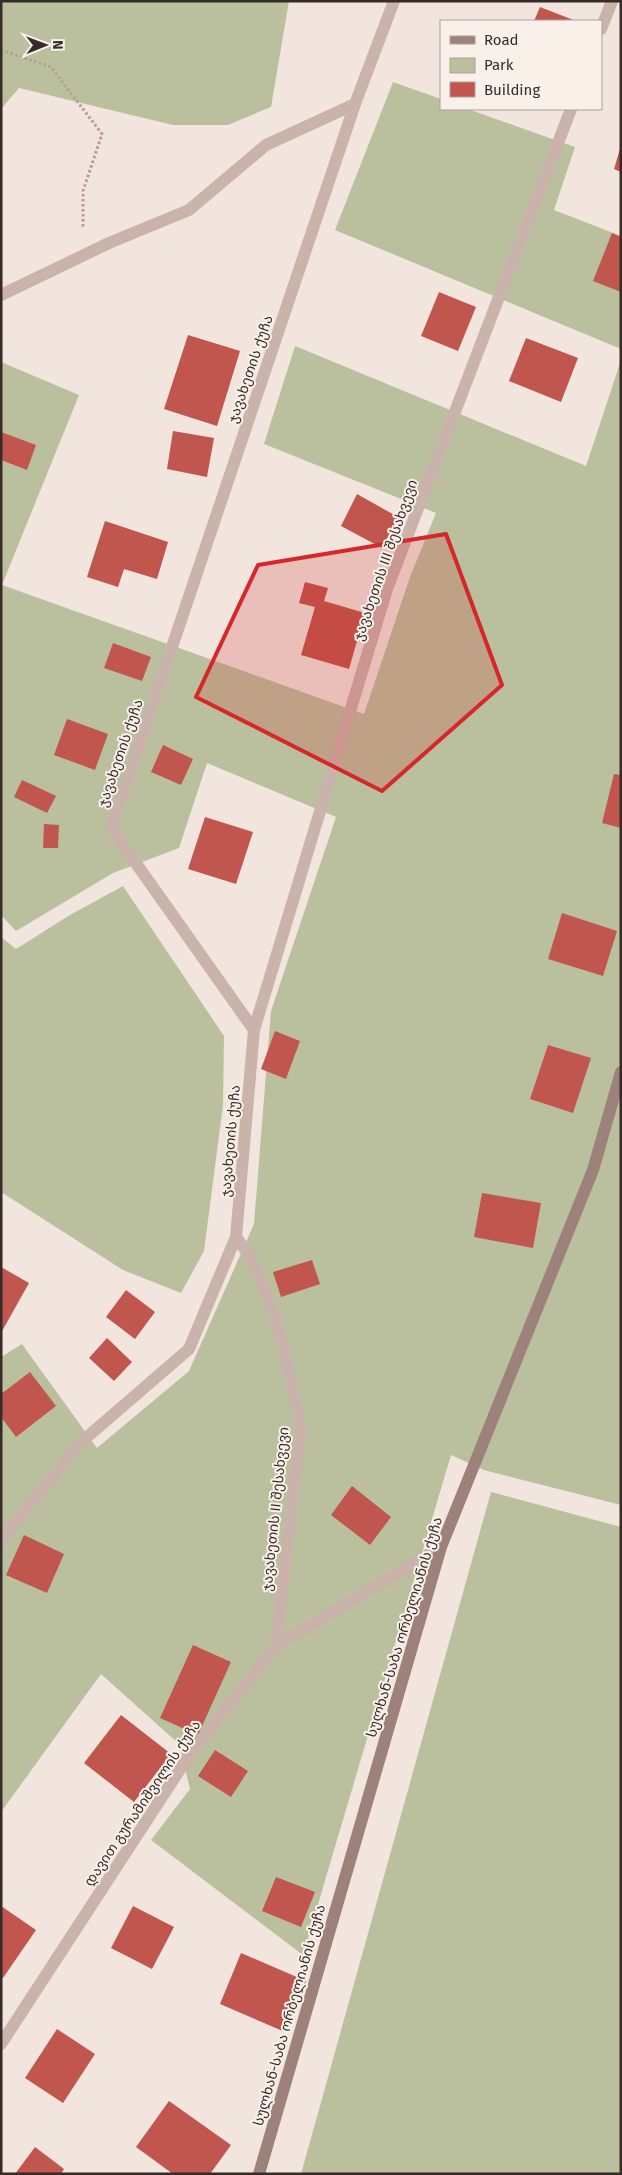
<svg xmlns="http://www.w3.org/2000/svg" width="622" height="2175" font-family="'Fira Sans','Noto Sans Georgian',sans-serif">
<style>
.green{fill:#bac09e}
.building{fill:#c0564d}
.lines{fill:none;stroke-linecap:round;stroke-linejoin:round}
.path{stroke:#b59d94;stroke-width:3;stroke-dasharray:2.5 2.5;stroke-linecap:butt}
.street{stroke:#c9b3aa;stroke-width:12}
.secondary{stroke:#9d827c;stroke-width:12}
.marked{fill:#d62828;fill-opacity:0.2;stroke:#d62828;stroke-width:4;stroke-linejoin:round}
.labels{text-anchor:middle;stroke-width:4;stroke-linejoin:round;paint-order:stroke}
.street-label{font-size:14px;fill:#372b29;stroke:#f9f0ea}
</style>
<rect width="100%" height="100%" fill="#f1e5de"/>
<path class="green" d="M1,1H289L271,107L228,125H173L19,88L1,109Z
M393,82L441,99V109H468L575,147L554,210L621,236V349L335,230Z
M295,346L586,466L621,360V1505L484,1470L451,1455L303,1955L151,1840L190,1789L179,1744L101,1674L1,1812V1357L22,1344L97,1448L189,1371L254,1224L271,1011L336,817L207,763L179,848L113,873L16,931L1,915V362L79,395L2,585L364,714L410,577L436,513L264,444Z
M123,886L224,1036L223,1105L204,1251L181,1293L123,1270L1,1192V937L16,949L70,915Z
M491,1492L621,1527V2174H301Z"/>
<path class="building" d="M540,7L576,21H534Z
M620,149H621V172L614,169Z
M612,233L621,237V292L593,281Z
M439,292L476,307L458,351L421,336Z
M188,335L240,351L217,426L164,409Z
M526,338L578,358L561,402L509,381Z
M173,431L214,438L207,477L167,469Z
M1,432L36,445L27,470L1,460Z
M357,494L398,517L382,548L341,526Z
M105,521L168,542L157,579L124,569L118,587L87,577Z
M305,582L328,588L324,601L365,613L349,669L301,655L315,607L299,603Z
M113,643L151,657L142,681L104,668Z
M67,719L108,734L95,770L54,755Z
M163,745L193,759L181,785L151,772Z
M614,774L621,775V828L602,823Z
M22,780L56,796L47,813L14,797Z
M205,817L253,832L236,884L188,869Z
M44,824L59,825L58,848H43Z
M562,913L617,931L603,976L548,959Z
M275,1031L300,1041L286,1079L261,1069Z
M548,1045L591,1058L573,1113L530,1099Z
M482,1193L541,1203L533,1248L474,1237Z
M312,1260L320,1284L281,1297L273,1272Z
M1,1267L29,1283L1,1333Z
M126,1290L155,1312L135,1339L106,1317Z
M107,1338L132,1362L114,1381L89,1358Z
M30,1372L56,1406L16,1437L1,1417V1394Z
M352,1486L391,1517L370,1545L331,1515Z
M24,1535L64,1554L47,1593L6,1575Z
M193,1645L231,1662L198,1735L160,1718Z
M121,1715L171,1754L134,1802L84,1763Z
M215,1750L248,1771L231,1797L198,1776Z
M276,1877L315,1892L301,1927L262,1911Z
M1,1906L36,1930L3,1978L1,1977Z
M133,1906L174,1927L152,1969L111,1948Z
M241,1953L306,1981L285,2032L220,2004Z
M57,2029L95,2054L63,2103L25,2078Z
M169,2101L231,2145L210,2174H173L136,2147Z
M35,2147L64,2169L61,2174H15Z"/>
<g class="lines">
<path class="path" d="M1,50L51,67L102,134L83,191V226L85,227"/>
<path class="street" d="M601,29L612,1
M1,295L109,243L189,210L266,145L355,104
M254,1030L387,589L571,109
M236,1237L251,1258L277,1320L301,1426L276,1646
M1,1540L79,1444L189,1349L236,1237L254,1030L111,828L355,104L394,1
M1,2044L190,1754L276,1646L441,1547"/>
<path class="secondary" d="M259,2174L441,1547L593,1170L621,1072"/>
</g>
<path class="marked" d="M446,534L502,685L382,791L196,697L258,565Z"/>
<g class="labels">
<g class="street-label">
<text transform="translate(250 369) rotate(-71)" y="5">ჯავახეთის ქუჩა</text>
<text transform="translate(385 560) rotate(-71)" y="5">ჯავახეთის III შესახვევი</text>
<text transform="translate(120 753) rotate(-71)" y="5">ჯავახეთის ქუჩა</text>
<text transform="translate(230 1141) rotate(-85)" y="5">ჯავახეთის ქუჩა</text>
<text transform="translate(275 1509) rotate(-84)" y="5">ჯავახეთის II შესახვევი</text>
<text transform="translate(404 1627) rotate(-73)" y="5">სულხან-საბა ორბელიანის ქუჩა</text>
<text transform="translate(142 1803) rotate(-56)" y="5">დავით გურამიშვილის ქუჩა</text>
<text transform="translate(289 2015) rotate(-74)" y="5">სულხან-საბა ორბელიანის ქუჩა</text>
</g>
</g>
<rect width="622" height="2175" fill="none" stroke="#372b29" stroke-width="5"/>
<rect x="440" y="20" width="162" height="90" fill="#f9f0ea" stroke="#aba19d"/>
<rect x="450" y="36" width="25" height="8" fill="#9d827c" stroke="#aba19d"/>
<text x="484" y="45" font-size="15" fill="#372b29">Road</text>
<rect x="450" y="58" width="25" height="15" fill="#bac09e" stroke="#aba19d"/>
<text x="484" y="70" font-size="15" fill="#372b29">Park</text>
<rect x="450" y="82" width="25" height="15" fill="#c0564d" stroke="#aba19d"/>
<text x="484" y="95" font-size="15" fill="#372b29">Building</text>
<g transform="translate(45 45) rotate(89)" stroke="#f9f0ea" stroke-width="4" paint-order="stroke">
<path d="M0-4L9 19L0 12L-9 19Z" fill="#372b29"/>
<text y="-8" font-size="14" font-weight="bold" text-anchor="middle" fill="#372b29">N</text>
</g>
</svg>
